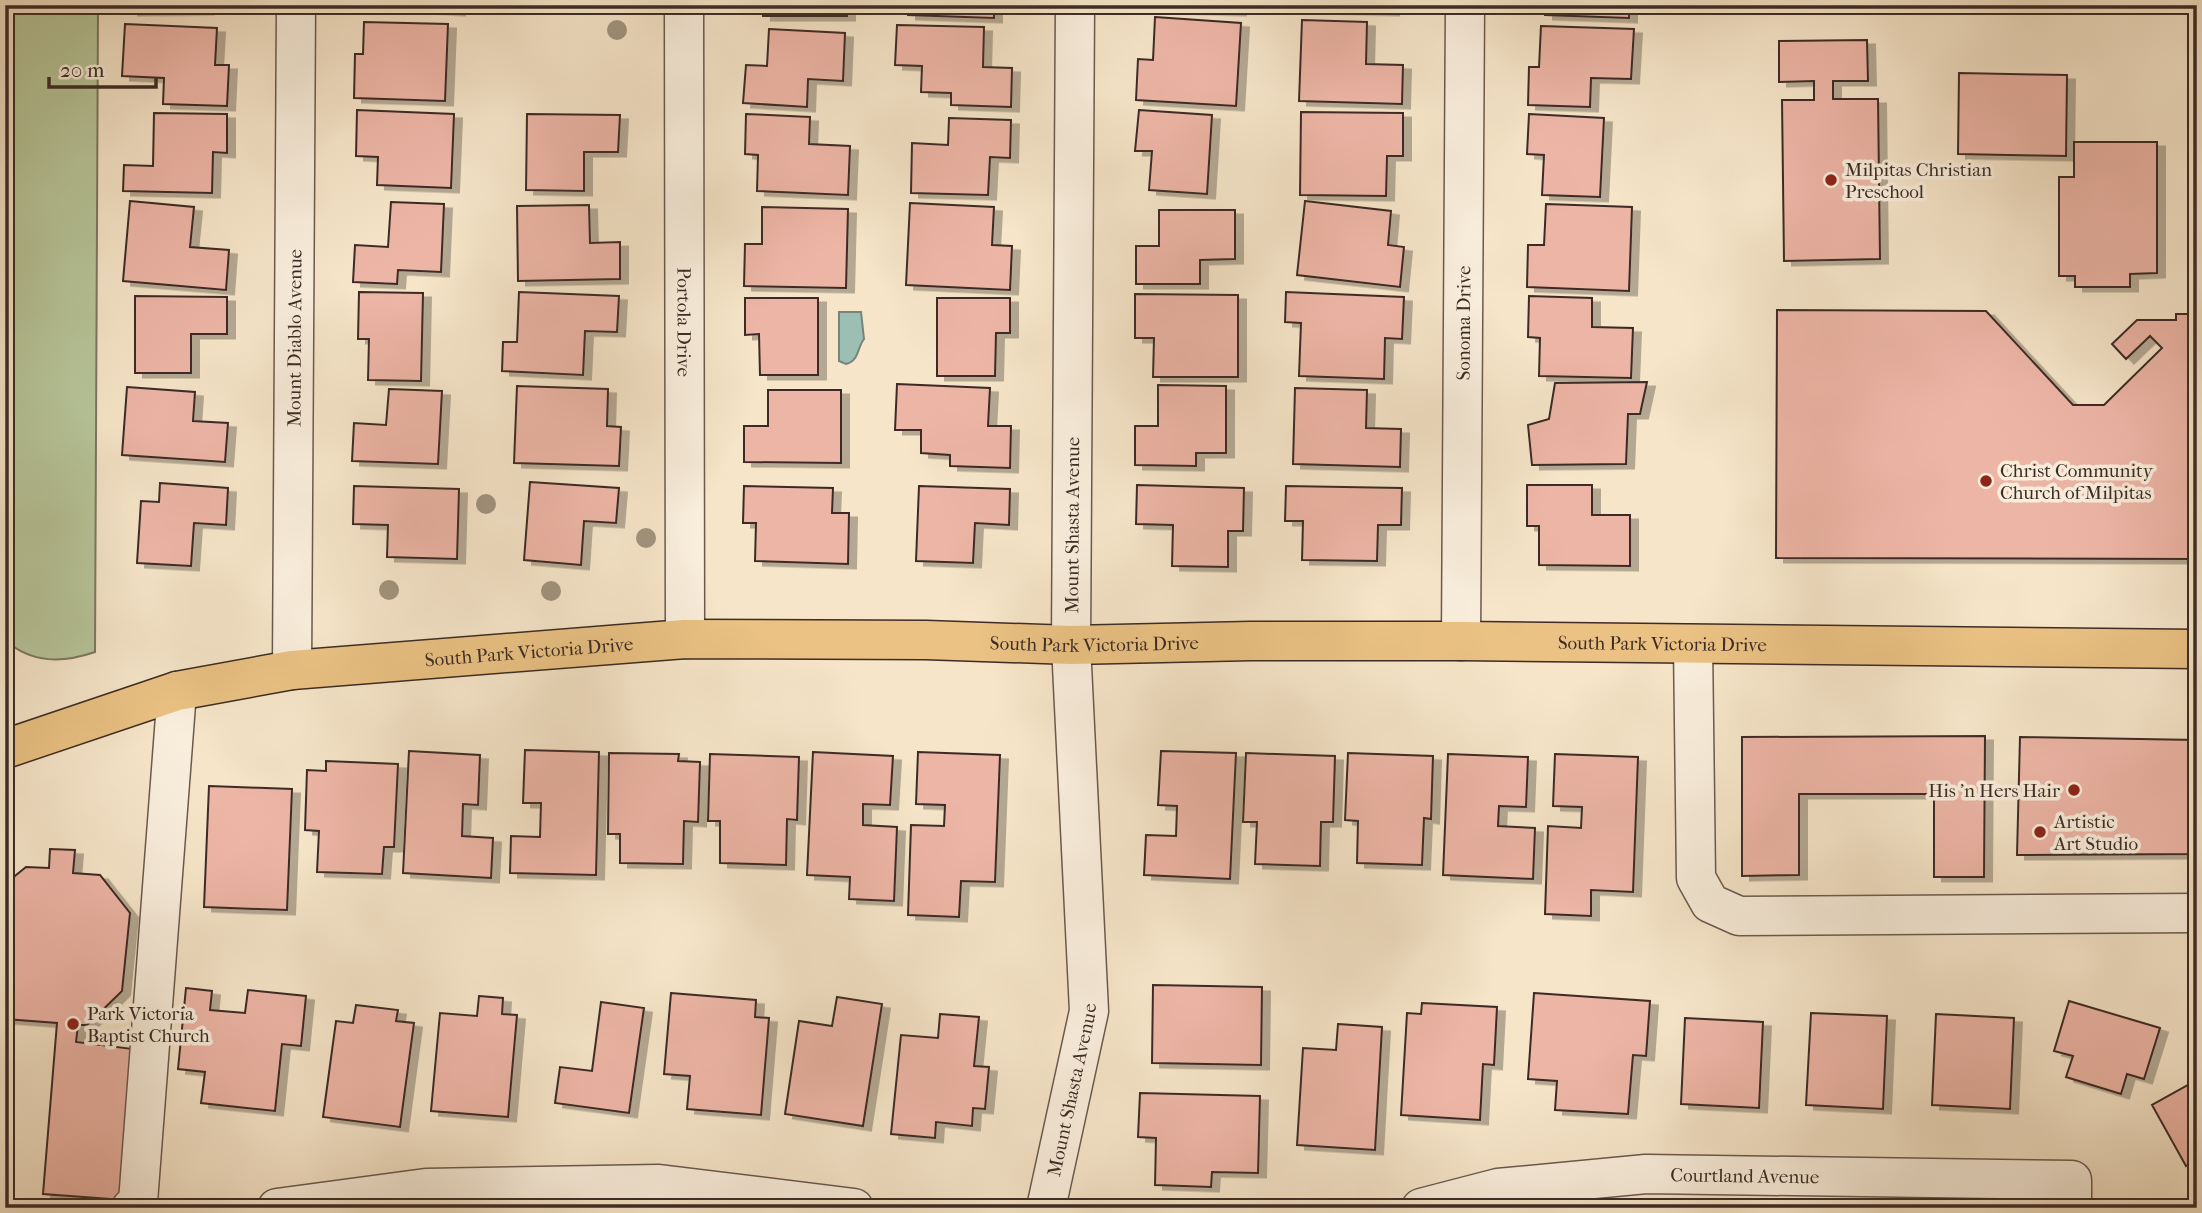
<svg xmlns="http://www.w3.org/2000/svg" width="2202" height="1213" font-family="'IM FELL French Canon',serif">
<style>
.green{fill:#b7c69a;stroke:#7a7960;stroke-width:2}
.water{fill:#9dbfb3;stroke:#76847a;stroke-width:2}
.building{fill:#edb5a6;stroke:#3c2c25;stroke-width:2;filter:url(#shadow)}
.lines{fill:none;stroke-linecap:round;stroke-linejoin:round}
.minor-casing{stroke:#6a5a4e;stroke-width:41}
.major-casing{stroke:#3c2c25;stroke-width:41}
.minor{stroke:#f9eedc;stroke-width:38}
.major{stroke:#ebc284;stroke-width:38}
.tree{fill:#a1947f}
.poi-dot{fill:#8f2418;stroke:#f9eedc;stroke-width:2.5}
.labels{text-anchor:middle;stroke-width:7;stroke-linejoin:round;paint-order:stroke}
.poi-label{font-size:19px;fill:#3c2c25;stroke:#f9eedc;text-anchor:start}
.street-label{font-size:19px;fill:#3c2c25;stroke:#f9eedc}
</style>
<defs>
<filter id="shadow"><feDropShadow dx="8" dy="4.5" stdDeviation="0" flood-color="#0004"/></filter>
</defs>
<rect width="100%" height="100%" fill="#f6e5c9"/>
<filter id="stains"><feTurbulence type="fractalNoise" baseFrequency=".00286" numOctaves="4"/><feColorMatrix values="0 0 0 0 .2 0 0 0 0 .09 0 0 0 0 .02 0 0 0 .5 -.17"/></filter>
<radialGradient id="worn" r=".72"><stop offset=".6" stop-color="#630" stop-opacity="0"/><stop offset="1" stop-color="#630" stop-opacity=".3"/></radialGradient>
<path class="green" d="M5,5H98L95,652C63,663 32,664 5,640Z"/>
<path class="water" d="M839,312H861L864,339C857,348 859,361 846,364L839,361Z"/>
<path class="building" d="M130,5H206V10L130,11Z
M365,5H457V11Z
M516,5H608V7H516Z
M763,5H847V16H763Z
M908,5H994V18L908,15Z
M1152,5H1238V11L1152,8Z
M1299,5H1391V11L1299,8Z
M1545,5H1629V18L1545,15Z
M1155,17L1241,23L1236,106L1136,100L1138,59L1153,60Z
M1302,20L1367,22L1366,64L1403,65L1402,104L1299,101Z
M364,22L448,24L445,101L354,98L355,54H363Z
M125,24L217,28L215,65H229L227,106L163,104L164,78L122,76Z
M897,25L984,27L983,67L1012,68L1011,107L951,105V93L921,92L922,66L895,65Z
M1541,26L1634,29L1631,79L1591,78L1590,107L1528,105L1529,67H1539Z
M769,29L845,33L843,81L808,79L807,107L743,103L746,65L767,66Z
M1867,40L1868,81H1833V99H1878L1880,259L1784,261L1782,100H1814V81L1779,82V41Z
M1959,73L2067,75L2066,156L1958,154Z
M357,110L454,114L451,188L377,185L378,157L356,156Z
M1139,110L1212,115L1207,194L1149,190L1152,151H1135Z
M1301,112L1403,113V156H1387L1386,196L1300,195Z
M154,113L227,114V153L213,152L212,193L123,191L124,165L153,166Z
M527,114L620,115L618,152H584V191L526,190Z
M746,114L810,117L809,144L850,146L848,195L757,191L758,155L745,154Z
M1529,114L1604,118L1600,197L1542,195L1544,155L1527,154Z
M949,118L1011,120L1010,158L990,157L988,195L911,193L912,143L948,145Z
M2074,142H2157V273L2130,274V287H2075V276H2059V177H2074Z
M130,201L194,207L190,247L229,250L226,290L123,281Z
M1305,201L1391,211L1388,245L1404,247L1400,287L1297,275Z
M391,202L444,204L441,272L398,270L397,284L353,282L355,245L388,247Z
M910,203L994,207L992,245L1012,246L1010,290L906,285Z
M1546,204L1632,207L1629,291L1527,287L1528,245H1544Z
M589,205L590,243L620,242V279L518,281L517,206Z
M762,207L848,209L846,288L744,286L745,244H762Z
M1159,210H1235V259L1200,260V284H1136V246H1159Z
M359,292L423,293L421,381L368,380L369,339H358Z
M519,292L619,296L617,332L585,331L583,375L502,371L503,342H517Z
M1286,292L1404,297L1402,339L1385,338L1384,379L1299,376L1301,323L1285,322Z
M1135,294L1238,295V377H1153L1154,338H1135Z
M135,296L227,297V334H191V373H135Z
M1529,296L1592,298V327L1633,328L1631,378L1539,376L1540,338L1528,337Z
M745,298H818V375H760L759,334L745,335Z
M937,298H1010V333H996L995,376H937Z
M1777,310L1986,311L2073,405H2104L2162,348L2150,336L2126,359L2112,344L2137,320H2176V314H2197V559L1776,558Z
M1647,382L1640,414H1628L1626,464L1532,465L1528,425L1549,419L1555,383Z
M897,384L990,388L988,426H1011L1010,468L950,466V455L921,453V430H895Z
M1158,385L1226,386V453H1196V466L1135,465V426H1158Z
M517,386L608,389L607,426L621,427L619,466L514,463Z
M127,387L195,392L193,421L228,423L225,462L122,455Z
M1295,388L1367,390L1366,428L1401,429L1400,467L1293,464Z
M389,389L442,391L438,464L352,461L354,423L386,425Z
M768,390H841V463L744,462V426H768Z
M530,482L619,488L616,523L584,521L581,565L524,560Z
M160,483L228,488L226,525L194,523L191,566L137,563L141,501L159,502Z
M1137,485L1244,488L1243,531H1228V567L1172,566L1173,525L1136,524Z
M1527,485H1592V515H1630V566L1539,565V526H1527Z
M354,486L459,489L457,559L387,557L388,525L353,524Z
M744,486L833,488L832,513H849L848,564L755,561L756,523H743Z
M919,486L1010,489L1009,525L975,523L973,563L916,561Z
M1286,486L1402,488L1401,525H1378L1377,561L1302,560L1303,521H1285Z
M1985,736L1984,877H1934V794H1799V875L1742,876V737Z
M2020,737L2197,740V854L2017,855Z
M525,750L599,752L596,875L510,873L511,836L540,837L541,803H523Z
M409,751L480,755L478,805L463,804L462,836L493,838L491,878L403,873Z
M1161,751L1236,753L1230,879L1144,875L1146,835L1176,836L1177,806L1158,805Z
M813,752L893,756L890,805L863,804V825L897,827L894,901L849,899L850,877L807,875Z
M918,752L1000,755L995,882L961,881L959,917L908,915L911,825L944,826L945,805L916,804Z
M609,753L679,754L678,761L700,762L698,822L684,821L683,864L620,863V834H608Z
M1246,753L1335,756L1333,822H1321L1320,866L1255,864L1257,822H1243Z
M1348,753L1433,756L1431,819L1424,818L1422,865L1357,863L1358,821L1345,820Z
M710,754L799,757L797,820L787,819L786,865L720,863V821H708Z
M1448,754L1528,757L1526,807L1499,806L1498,826L1535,828L1533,879L1443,875Z
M1555,754L1638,757L1633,892L1591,890V916L1545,914L1548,826L1581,828L1582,807L1553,806Z
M326,761L398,764L394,847H384L382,874L317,872L319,831L305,830L307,770L326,771Z
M209,786L292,789L287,910L204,907Z
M50,849L75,850L73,873L100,875L130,913L122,991L87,1025H78L76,1042L141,1050L124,1200L43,1194L57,1023L5,1019V884L26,867L49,868Z
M1153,985L1262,987L1261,1065L1152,1063Z
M186,988L212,991L210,1010L245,1013L248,990L306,996L301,1046L282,1044L275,1111L201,1103L205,1072L178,1069Z
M671,993L756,1000L755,1017L769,1018L761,1115L687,1109L690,1076L664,1074Z
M1534,993L1650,1001L1646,1056L1633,1055L1628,1114L1555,1110L1557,1081L1528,1079Z
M479,996L503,998L502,1014L517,1015L508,1117L431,1111L440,1013L477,1016Z
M837,997L882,1004L863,1126L785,1114L799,1021L832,1026Z
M2069,1001L2160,1028L2144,1079L2127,1074L2121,1094L2066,1077L2073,1056L2054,1051Z
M601,1002L644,1008L629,1113L555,1103L560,1067L592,1071Z
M1422,1003L1497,1007L1494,1065L1483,1064L1480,1120L1401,1115L1407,1013L1421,1014Z
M356,1005L398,1010L396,1021L414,1023L400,1127L323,1117L336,1021L353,1023Z
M1811,1013L1887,1016L1883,1109L1806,1105Z
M940,1014L979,1017L974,1066L989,1067L985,1109L973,1108L972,1126L936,1122L935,1138L891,1134L901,1035L938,1038Z
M1936,1014L2014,1018L2010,1109L1932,1105Z
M1685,1018L1763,1022L1759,1108L1681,1104Z
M1338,1024L1382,1027L1375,1150L1297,1145L1303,1048L1336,1050Z
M2197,1080V1159L2186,1166L2152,1105Z
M1140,1093L1260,1096L1258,1173L1212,1172L1211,1187L1155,1185L1156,1138L1138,1137Z
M2175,1200H2197V1208H2174Z"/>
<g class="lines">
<g class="minor-casing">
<g id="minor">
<path id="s1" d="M684,5L685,639"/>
<path id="s2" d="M1461,641L1465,5"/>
<path d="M1693,644L1696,878L1710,903L1739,916L2197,913"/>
<path id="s3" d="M292,670L296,5"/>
<path d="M131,1208L138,1202L177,691"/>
<path d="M277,1208L426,1188L659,1184L854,1208"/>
<path id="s4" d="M1046,1208L1089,1011L1071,645L1075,5"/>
<path id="s5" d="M1421,1208L1498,1188L1646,1174L2072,1180V1208"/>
</g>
</g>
<g class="major-casing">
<g id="major">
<path id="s6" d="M5,749L177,691L292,670L685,639L926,640L1071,645L1251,641H1461L2197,649"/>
</g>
</g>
<use href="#minor" class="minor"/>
<use href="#major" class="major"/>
</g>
<g class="tree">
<circle cx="617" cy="30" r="10"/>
<circle cx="486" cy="504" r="10"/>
<circle cx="646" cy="538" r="10"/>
<circle cx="389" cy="590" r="10"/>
<circle cx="551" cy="591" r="10"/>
</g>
<g class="poi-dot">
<circle cx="1831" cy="180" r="7"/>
<circle cx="1986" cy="481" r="7"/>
<circle cx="2074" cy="790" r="7"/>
<circle cx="2040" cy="832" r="7"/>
<circle cx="73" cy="1024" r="7"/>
</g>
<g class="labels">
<g class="poi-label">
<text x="1845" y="176">Milpitas Christian<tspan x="1845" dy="22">Preschool</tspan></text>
<text x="2000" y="477">Christ Community<tspan x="2000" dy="22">Church of Milpitas</tspan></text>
<text x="2060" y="797" text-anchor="end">His 'n Hers Hair</text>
<text x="2054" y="828">Artistic<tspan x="2054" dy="22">Art Studio</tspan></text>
<text x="87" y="1020">Park Victoria<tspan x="87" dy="22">Baptist Church</tspan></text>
</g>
<g class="street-label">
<text dy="7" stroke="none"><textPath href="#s1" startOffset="317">Portola Drive</textPath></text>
<text dy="7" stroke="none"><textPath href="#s2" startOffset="318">Sonoma Drive</textPath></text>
<text dy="7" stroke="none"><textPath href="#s3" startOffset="332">Mount Diablo Avenue</textPath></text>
<text dy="7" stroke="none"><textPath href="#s4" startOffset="688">Mount Shasta Avenue</textPath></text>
<text dy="7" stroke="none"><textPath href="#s6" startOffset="1102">South Park Victoria Drive</textPath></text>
<text dy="7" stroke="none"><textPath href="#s6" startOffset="1670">South Park Victoria Drive</textPath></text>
<text dy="7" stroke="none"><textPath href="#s6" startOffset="536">South Park Victoria Drive</textPath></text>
<text dy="7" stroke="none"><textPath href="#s4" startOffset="121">Mount Shasta Avenue</textPath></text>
<text dy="7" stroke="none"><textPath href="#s5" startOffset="327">Courtland Avenue</textPath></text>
</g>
</g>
<rect width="2202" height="1213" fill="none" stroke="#f6e5c9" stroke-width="28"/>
<rect x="7" y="7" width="2188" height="1199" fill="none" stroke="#3c2c25" stroke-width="3.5"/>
<rect x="14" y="14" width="2174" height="1185" fill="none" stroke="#3c2c25" stroke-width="2"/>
<path d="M49 77v10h107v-10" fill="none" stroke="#3c2c25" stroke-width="3.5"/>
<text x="60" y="77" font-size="21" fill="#3c2c25" stroke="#f9eedc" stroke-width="5" paint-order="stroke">20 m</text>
<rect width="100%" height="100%" filter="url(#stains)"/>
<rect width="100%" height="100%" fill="url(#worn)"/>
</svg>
